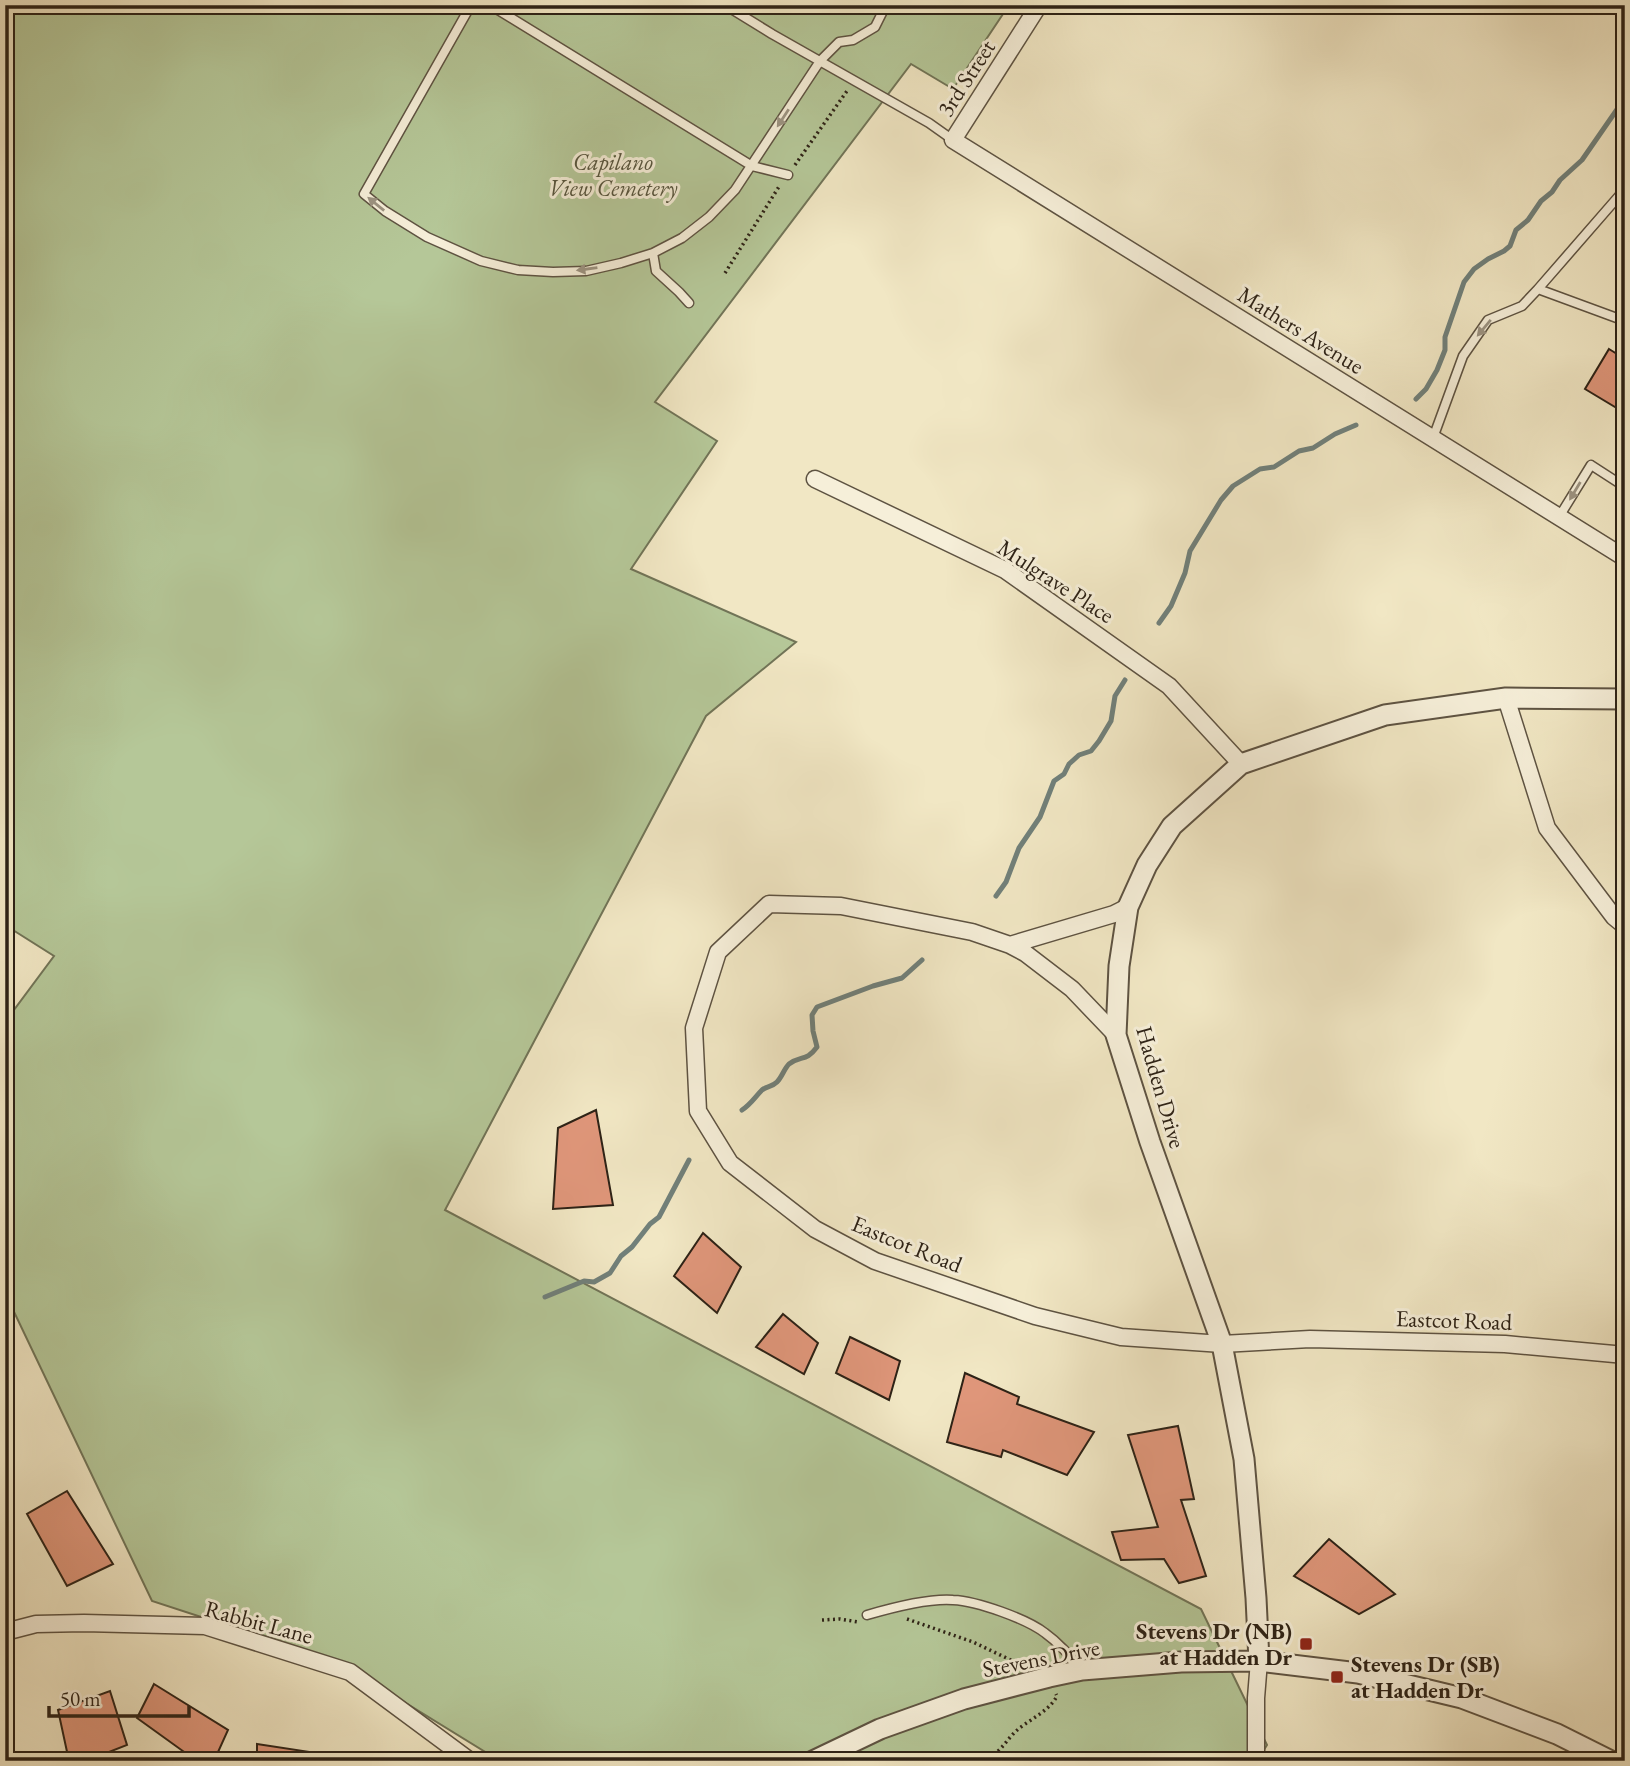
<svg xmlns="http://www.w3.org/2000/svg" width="1630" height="1766" font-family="'EB Garamond',serif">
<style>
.green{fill:#b5c798;stroke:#717457;stroke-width:2}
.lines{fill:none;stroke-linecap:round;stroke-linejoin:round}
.stream{stroke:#71807a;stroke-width:5}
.building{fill:#df967a;stroke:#2d2216;stroke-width:2}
.service-casing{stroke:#5e5342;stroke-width:11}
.minor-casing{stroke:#5e5342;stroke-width:19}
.tertiary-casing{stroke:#5e5342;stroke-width:23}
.path{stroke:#2d2216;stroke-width:3.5;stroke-dasharray:2 3.5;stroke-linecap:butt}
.service{stroke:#f6efd9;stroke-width:8}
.minor{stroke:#f6efd9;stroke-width:16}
.tertiary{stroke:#f6efd9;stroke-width:19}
.oneway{fill:#9c9381}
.poi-dot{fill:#8f2418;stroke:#f6efd9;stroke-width:2.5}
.labels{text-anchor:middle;stroke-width:6;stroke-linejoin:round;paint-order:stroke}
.street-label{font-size:23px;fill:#2d2216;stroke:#f6efd9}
.park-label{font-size:23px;font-style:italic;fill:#56543d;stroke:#f6efd9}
.poi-label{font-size:23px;font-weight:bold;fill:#2d2216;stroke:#f6efd9;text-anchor:end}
</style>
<rect width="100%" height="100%" fill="#f1e7c4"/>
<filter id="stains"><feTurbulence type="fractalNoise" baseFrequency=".00286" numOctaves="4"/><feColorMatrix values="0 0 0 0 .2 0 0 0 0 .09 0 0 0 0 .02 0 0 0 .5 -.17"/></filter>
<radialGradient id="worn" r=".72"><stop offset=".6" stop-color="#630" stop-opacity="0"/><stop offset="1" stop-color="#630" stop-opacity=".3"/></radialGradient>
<path class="green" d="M5,5H1009L953,89L911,64L655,402L717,441L631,569L796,642L706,716L445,1210L1201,1609L1267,1745L1257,1761H500L339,1662L152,1601L5,1293V1022L54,956L5,925Z"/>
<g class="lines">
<path class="stream" d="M1416,399L1426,389L1437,370L1445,350V337L1464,282L1474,269L1488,259L1504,251L1510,246L1516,230L1528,220L1541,201L1552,192L1560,180L1582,160L1618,108L1622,89L1625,83
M1159,623L1171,606L1185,573L1190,551L1221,500L1233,486L1260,469L1274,467L1299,451L1313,448L1335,434L1356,425
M996,896L1006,882L1019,848L1040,817L1054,781L1064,774L1069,764L1079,755L1091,751L1099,741L1111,721L1115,696L1125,680
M742,1110C751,1104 755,1097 762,1090C767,1086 772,1087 777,1082C782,1077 784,1069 789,1064C801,1055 806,1062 817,1047L813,1031L812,1015L817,1007L873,986L902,978L922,960
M545,1297L584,1281L594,1282L610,1273L621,1256L632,1247L650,1224L659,1217L689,1160"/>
</g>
<path class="building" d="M1609,349L1625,359V413L1585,389Z
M596,1110L613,1205L553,1209L558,1128Z
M703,1233L741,1267L717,1313L674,1276Z
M783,1314L818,1343L804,1374L756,1347Z
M850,1337L900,1361L889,1400L836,1373Z
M965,1373L1019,1397L1017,1404L1094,1432L1067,1475L1003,1450L1001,1457L947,1442Z
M1178,1426L1194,1499L1181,1500L1206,1576L1179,1583L1164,1559L1121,1560L1112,1532L1158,1527L1128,1435Z
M67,1491L113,1564L67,1586L27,1514Z
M1329,1539L1395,1594L1359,1614L1294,1576Z
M154,1684L228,1730L214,1761H184L187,1754L137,1718Z
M110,1691L127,1745L86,1761H69L58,1710Z
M257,1744L310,1752V1761H257Z"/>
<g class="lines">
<g class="service-casing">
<path id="service" d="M471,5L364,194L385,211L427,237L481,261L518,270L553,272L586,271L621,263L653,253L682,238L709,217L735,190L820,61L839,42L853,40L875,27L886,5
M490,5L752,166L788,175
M725,5L772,34L929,123L953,140
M1625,189L1538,289L1625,321
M653,253L656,271L679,292L689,303
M1433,438L1463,356L1488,320L1522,306L1538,289
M1559,517L1591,465L1625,487
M867,1615C891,1608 928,1598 953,1600C977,1601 1027,1619 1045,1633C1059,1643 1069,1655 1080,1668"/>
</g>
<g class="minor-casing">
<path id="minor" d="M1039,5L953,140L1625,558
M815,479L1005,570L1169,686L1241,764
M1506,698L1547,828L1614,917L1625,926
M1010,945L1114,914L1128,907
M1116,1035L1072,989L1025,953L1010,945L972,932L841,906L769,904L718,952L694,1028L698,1111L730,1163L815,1229L875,1261L1035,1316L1121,1337L1222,1344L1310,1339L1505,1344L1625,1355
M5,1632L36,1624L84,1623L205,1626L350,1672L470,1761
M1256,1761V1698L1259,1661"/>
</g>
<g class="tertiary-casing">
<path id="tertiary" d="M1259,1661L1256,1598L1244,1459L1222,1344L1150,1142L1116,1035L1119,966L1128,907L1147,865L1172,826L1241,764L1385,715L1506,698L1625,699
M813,1761L880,1729L964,1699L1049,1677L1082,1670L1181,1662L1259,1661L1358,1673L1462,1698L1557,1734L1611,1761"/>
</g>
<path class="path" d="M795,165L847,91
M725,273L780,185
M907,1619L973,1642L1019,1664
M822,1620L840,1619L858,1622
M677,1755L692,1761
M967,1761C976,1755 985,1759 994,1754C1002,1749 1007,1740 1014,1733C1027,1720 1048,1713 1057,1696L1056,1694"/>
<use href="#service" class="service"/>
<use href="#minor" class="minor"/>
<use href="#tertiary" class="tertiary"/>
</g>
<defs><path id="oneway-solid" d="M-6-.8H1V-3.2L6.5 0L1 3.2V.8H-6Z" transform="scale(1.75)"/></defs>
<g class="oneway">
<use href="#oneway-solid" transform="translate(783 118) rotate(123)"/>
<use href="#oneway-solid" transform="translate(376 204) rotate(-141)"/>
<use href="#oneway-solid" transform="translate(587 269) rotate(172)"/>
<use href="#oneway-solid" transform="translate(1484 328) rotate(130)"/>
<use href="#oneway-solid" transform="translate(1575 491) rotate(121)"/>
</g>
<g class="poi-dot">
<rect x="1299" y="1637" width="14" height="14" rx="3.5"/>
<rect x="1330" y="1670" width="14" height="14" rx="3.5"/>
</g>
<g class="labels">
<g class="street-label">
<text transform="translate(966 78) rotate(-57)" y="8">3rd Street</text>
<text transform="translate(1301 330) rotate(32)" y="8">Mathers Avenue</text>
<text transform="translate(1056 581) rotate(33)" y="8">Mulgrave Place</text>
<text transform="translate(1161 1087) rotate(74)" y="8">Hadden Drive</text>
<text transform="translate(907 1244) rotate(22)" y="8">Eastcot Road</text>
<text transform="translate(1454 1320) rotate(2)" y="8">Eastcot Road</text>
<text transform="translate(259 1622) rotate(15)" y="8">Rabbit Lane</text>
<text transform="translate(1041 1658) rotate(-11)" y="8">Stevens Drive</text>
</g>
<g class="park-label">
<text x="613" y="170">Capilano<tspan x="613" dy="26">View Cemetery</tspan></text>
</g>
<g class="poi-label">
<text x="1292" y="1639">Stevens Dr (NB)<tspan x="1292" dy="26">at Hadden Dr</tspan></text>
<text x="1351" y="1672" text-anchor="start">Stevens Dr (SB)<tspan x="1351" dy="26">at Hadden Dr</tspan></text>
</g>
</g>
<rect width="1630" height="1766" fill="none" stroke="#f1e7c4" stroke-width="28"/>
<rect x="7" y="7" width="1616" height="1752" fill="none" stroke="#2d2216" stroke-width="3.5"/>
<rect x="14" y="14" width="1602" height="1738" fill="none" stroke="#2d2216" stroke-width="2"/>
<path d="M49 1706v10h140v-10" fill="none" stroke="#2d2216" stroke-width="3.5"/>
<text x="60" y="1706" font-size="21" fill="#2d2216" stroke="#f6efd9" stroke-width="5" paint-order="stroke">50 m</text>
<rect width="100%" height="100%" filter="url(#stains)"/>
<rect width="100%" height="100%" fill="url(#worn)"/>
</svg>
